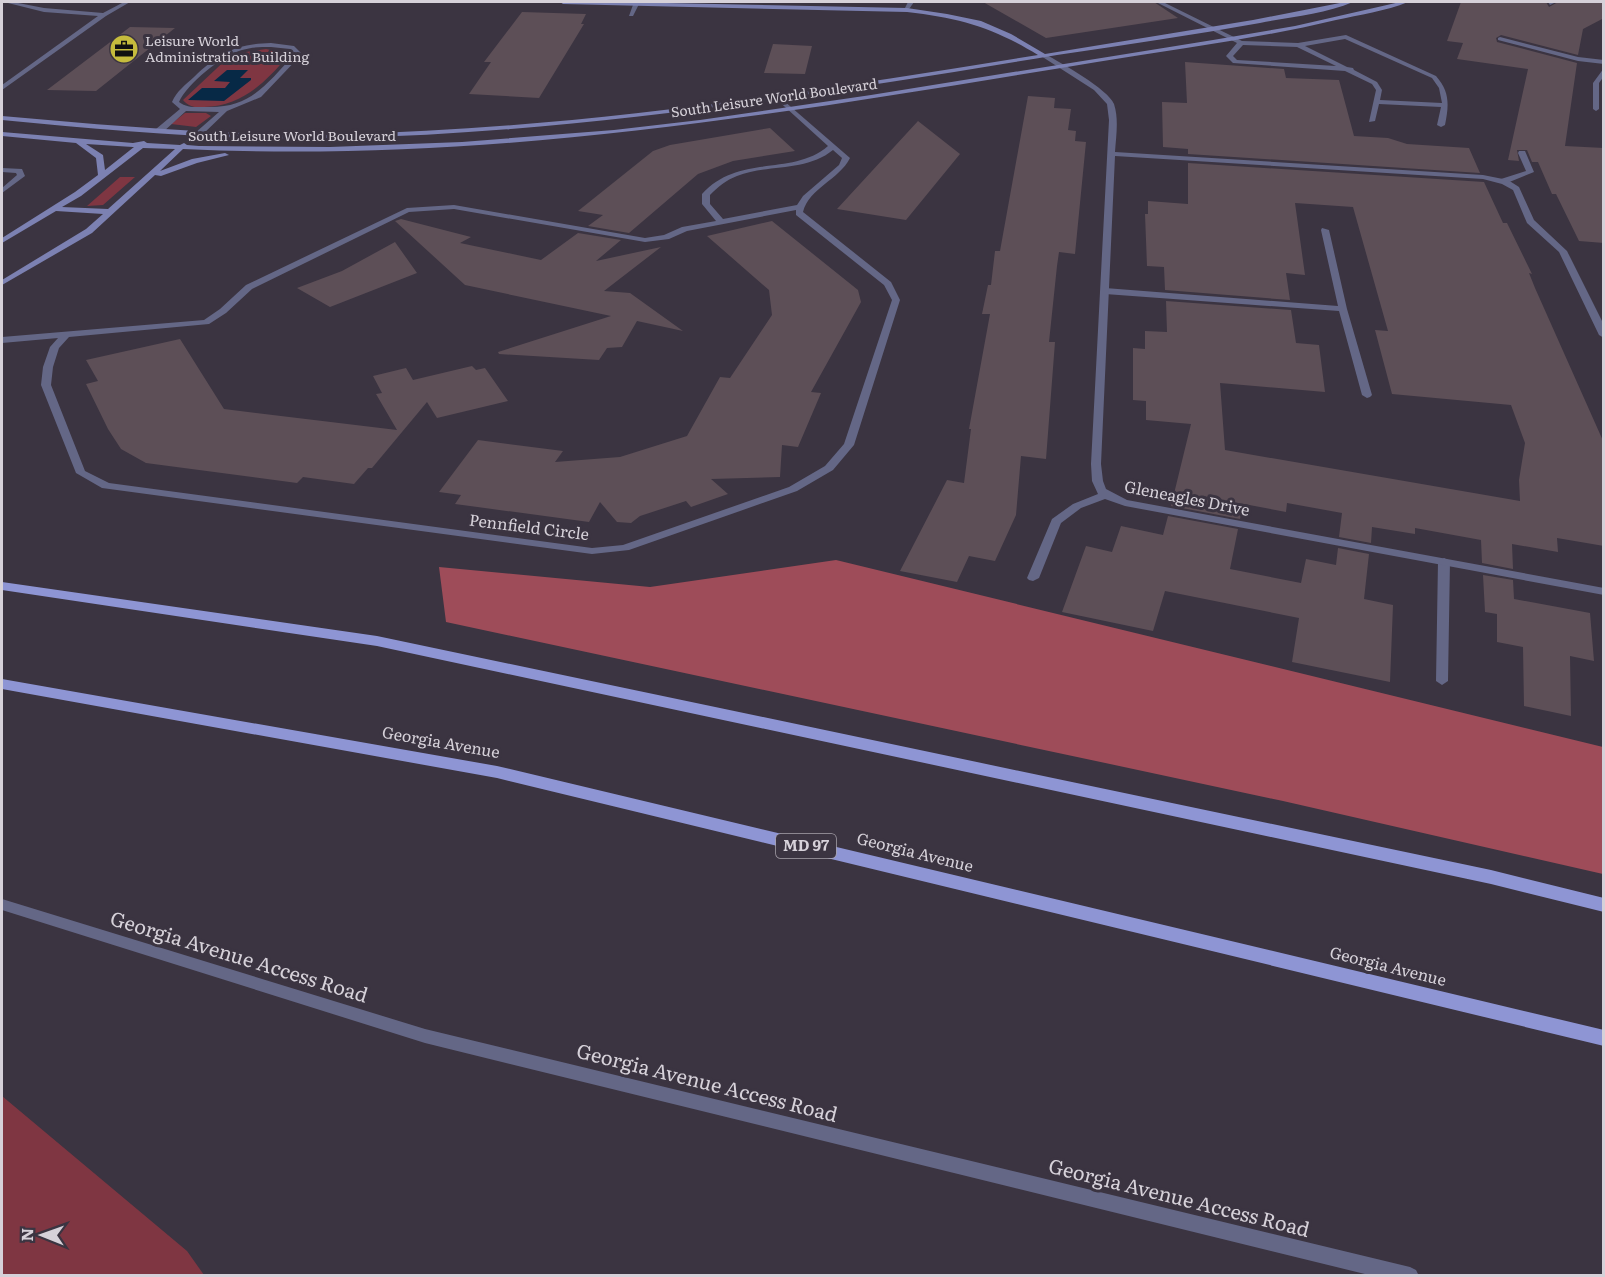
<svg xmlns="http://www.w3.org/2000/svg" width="1605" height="1277" font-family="Literata,serif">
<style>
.green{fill:#7f3642}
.forest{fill:#9e4c59}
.water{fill:#072946}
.building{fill:#5d4f57}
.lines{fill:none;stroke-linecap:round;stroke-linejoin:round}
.lane{fill:#646786;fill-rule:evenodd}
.street{fill:#646786;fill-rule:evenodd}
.secondary{fill:#7c81b2;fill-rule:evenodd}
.primary{fill:#8e95d4;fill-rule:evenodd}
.labels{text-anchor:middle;stroke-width:6;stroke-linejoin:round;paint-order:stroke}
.far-poi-label{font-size:14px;fill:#d6d1d9;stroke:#3b3441;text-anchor:start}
.far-street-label{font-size:14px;fill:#d6d1d9;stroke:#3b3441}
.shield{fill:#3b3441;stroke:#a8a2ab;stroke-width:1.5}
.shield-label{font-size:15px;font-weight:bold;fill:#d6d1d9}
.street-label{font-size:16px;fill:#d6d1d9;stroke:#3b3441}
.near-street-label{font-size:20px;fill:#d6d1d9;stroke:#3b3441}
</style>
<rect width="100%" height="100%" fill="#3b3441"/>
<path class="green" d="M266,49L284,53L287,57C264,84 241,106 204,107C196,108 189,107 183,100L232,54Z
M185,113H206L211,116L196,127L171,124Z
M120,177H135L103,205L87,206Z
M2,1096L187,1251L204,1275H2Z"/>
<path class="forest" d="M836,560L1603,747V874L1283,801L446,622L439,567L650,587Z"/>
<path class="water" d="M227,70H248L240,78H251V80L224,101L188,100L202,88H225L230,82L214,81Z"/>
<path class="building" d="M983,2H1154L1178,18L1046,38Z
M1461,2H1546L1549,7L1558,2H1604V18L1583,29L1578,55L1501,35L1496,38L1497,42L1577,63L1565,146L1604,148V243L1579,241L1556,194H1552L1538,162H1532L1527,150H1517L1519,161L1508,160L1528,69L1457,59L1463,43L1447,41Z
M522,12L586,14L581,24H584L539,98L469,94L491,62H484Z
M130,27L175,28L96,91L47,90Z
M773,44L812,46L805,74L764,73Z
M1185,62L1284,69L1286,78L1339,80L1354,136L1388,138L1407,144L1469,148L1480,173L1188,154V149L1163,147L1162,102L1187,103Z
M1028,96L1055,98L1054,108L1071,109L1068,130L1076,131L1075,141L1086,142L1075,254L1059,252L1057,266L1049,342H1055L1046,459L1021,456L1016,515L995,561L969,556L957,582L900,571L947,480L964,483L971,429H969L990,314H982L988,285H991L995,251H1000Z
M918,121L960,154L906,220L837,209Z
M770,128L795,151L733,161L698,174L629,233L588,226L603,215L578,211L653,151L670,145Z
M1188,163L1484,182L1503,223H1507L1532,274L1529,273L1535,288L1604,443V546L1557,538L1558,552L1512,544L1513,569L1482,563L1481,540L1415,528V534L1372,527L1371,543L1339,537L1342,513L1287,503L1286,512L1244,504L1240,519L1171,506L1191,424L1146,420V401L1133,400V348L1145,349V331L1167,332L1166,301L1291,310L1296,343L1319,345L1325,392L1220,383L1225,450L1520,501L1519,480L1525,443L1511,405L1392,394L1375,330L1388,331L1353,207L1295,203L1305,275L1286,273L1290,300L1165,290L1164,267L1147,266L1145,214H1148V201L1188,204Z
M401,219L471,237L460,243L541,260L578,233L621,240L596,261L661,247L604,291L630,293L683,331L637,321L622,347L607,348L599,360L499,354L498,352L611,316L465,285L395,221Z
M772,221L858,290L861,302L811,392L821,393L798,447L782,445L780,477L711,479L728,494L691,507L686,501L640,516L631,523L617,522L600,502L589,522L455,504L461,495L439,492L478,440L563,451L555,462L620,457L687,436L720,377L730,378L772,315L769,290L707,236Z
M395,242L417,273L330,307L297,288L342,271Z
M180,339L224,409L397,430L376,394L382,393L373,376L406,368L413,380L472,366L476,370L485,368L508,401L437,418L427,402L372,468H368L354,484L303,477L297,483L146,463L121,449L108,429L86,384L98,381L86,360Z
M1168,516L1238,529L1230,569L1301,583L1306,559L1336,565L1338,548L1369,554L1364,599L1393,605L1390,682L1292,662L1299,618L1165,591L1153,631L1062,612L1086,546L1112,552L1121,526L1163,535Z
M1483,575L1513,580L1514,599L1590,613L1594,661L1570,656L1571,716L1524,706L1523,647L1497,642V614L1485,612Z"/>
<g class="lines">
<path class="lane" d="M4,2H13L44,8L103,13L124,2H130L106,16L2,90V85L98,16L44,12Z
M634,2H640L633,16H629Z
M908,2H914L907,12L904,10Z
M1156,2H1163L1242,41L1298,43L1346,35L1436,76C1450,92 1449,105 1445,125L1441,127L1437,125L1441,107L1379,104L1375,121L1369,122L1376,90L1372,84L1345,71L1233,63L1226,56L1237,43ZM1345,39L1432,78L1439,88L1442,103L1380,100L1382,90L1377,82L1354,70L1353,68L1347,67L1305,46ZM1243,45L1297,47L1336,66L1237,60L1233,56Z
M1548,2H1556L1550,5Z
M271,43L294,46L302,54L261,97L227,111L202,135L195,133L219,112L186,111L162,133H156V129L180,109L172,102C177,91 185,85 194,77C219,53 235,44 271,43ZM271,47L290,49L295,54C266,84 251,109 205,107C195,107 187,108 179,102C187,84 222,55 242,50C251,47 261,47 271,47Z
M1604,68V76L1599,83V109L1596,111L1593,109V83Z
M1519,151H1525L1534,172L1507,183H1501V179L1526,171L1518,153Z
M2,168L22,169L25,176L2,193V188L17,175L16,173L2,172Z
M1322,228L1329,230L1347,309L1372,395L1370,397L1367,398L1362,395L1339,311L1105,294L1101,291L1105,288L1338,306L1321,230Z
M1444,558L1450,561L1448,681L1442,685L1436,681L1438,561Z"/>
<path class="street" d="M1500,37L1578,57L1604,60V64L1578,61L1498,40V38Z
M1041,54H1045C1061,63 1108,89 1114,104C1119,119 1116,137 1115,152L1483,175L1508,180L1519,187L1534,220L1567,251L1604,325V338L1599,335L1559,252L1527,223L1513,190L1502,184L1483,179L1115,156L1101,464L1103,481L1106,489L1127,500L1604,588V595L1125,506L1105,499L1081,508L1061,523L1039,578L1033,581L1029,580L1027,578L1052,519L1073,504L1098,494L1092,481L1091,464L1109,120L1107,104L1094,90L1041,56Z
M776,94L850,158C839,180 809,188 803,212L891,282L900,300L854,445L833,470L797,491L629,550L592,554L102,488L76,473L41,385L43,367L50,347L58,338L2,343V337L204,320L220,309L246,285L407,208L454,205L645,238L664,235L682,227L716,221L702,204V194C739,153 792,177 828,146L774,97L773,96ZM833,150L842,158L839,165L803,196L797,205L723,219L710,204V195C718,187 726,180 737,176C768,164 806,172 833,150ZM454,209L645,242L669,239L687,231L796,210V215L884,285L892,300L844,444L825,466L789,487L623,545L592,548L109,483L85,471L51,385L53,367L59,348L69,337L209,324L226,313L252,289L409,212Z
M2,899L425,1029L1410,1267L1416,1270L1419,1276H1373L425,1043L2,910Z"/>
<path class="secondary" d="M560,2H618L907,8L947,14L981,21L1011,34L1045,54L1253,20L1345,2H1353C1325,14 1290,17 1260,23C1192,35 1125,45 1057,55C821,94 583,132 343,138C229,141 115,131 2,120V116C115,126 228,136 342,134C575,129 808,92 1038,55C992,27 960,18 907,12L563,4Z
M1400,2H1408C1386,11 1359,15 1336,20C1257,39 1177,49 1097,62C793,112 493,164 183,149L160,171L192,159L225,153L229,155L197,163L161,176L155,175L92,233L2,285V280L86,229L103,214L56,211L2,243V238L75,192L98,175L96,158L76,143L2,136V132L133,143L144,141L147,143L180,145L184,143L187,145L199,146L330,147L462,142L614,130L700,120L871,95L1213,40L1295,26ZM86,144L133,147H134L105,170L103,155ZM143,148L175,149L108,209L62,207L81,196Z"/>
<path class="primary" d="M2,582L377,636L1491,870L1604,898V912L1491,884L377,646L2,590Z
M2,679L497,766L1604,1030V1046L497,778L2,689Z"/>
</g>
<defs>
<g id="office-disc" transform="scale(1.5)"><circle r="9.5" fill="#c6bc3d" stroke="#3b3441"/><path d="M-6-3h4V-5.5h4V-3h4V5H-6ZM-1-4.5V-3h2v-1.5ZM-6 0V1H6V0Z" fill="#111"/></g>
</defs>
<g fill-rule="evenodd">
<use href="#office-disc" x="124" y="49"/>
</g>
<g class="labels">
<g class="far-poi-label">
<text x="145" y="46">Leisure World<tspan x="145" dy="16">Administration Building</tspan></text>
</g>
<g class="far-street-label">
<text transform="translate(774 98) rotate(-8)" y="5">South Leisure World Boulevard</text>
<text x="292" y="141">South Leisure World Boulevard</text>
</g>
<rect class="shield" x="776" y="834" width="60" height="24" rx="4.5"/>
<g class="shield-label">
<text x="806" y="851">MD 97</text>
</g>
<g class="street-label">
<text transform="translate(1187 498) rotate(11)" y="6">Gleneagles Drive</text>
<text transform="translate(529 527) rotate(7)" y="6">Pennfield Circle</text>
<text transform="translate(441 742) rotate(10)" y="6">Georgia Avenue</text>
<text transform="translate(915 852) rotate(14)" y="6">Georgia Avenue</text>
<text transform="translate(1388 966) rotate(14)" y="6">Georgia Avenue</text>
</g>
<g class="near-street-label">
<text transform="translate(239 957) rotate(17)" y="7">Georgia Avenue Access Road</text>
<text transform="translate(707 1083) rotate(14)" y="7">Georgia Avenue Access Road</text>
<text transform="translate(1179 1198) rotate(14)" y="7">Georgia Avenue Access Road</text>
</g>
</g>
<rect width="1605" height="1277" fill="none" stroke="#d6d1d9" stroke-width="6"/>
<g transform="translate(42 1235) rotate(271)" stroke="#3b3441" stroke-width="4.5" paint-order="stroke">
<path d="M0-4.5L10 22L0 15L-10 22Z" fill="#d6d1d9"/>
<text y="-9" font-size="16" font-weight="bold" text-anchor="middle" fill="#d6d1d9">N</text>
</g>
</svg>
